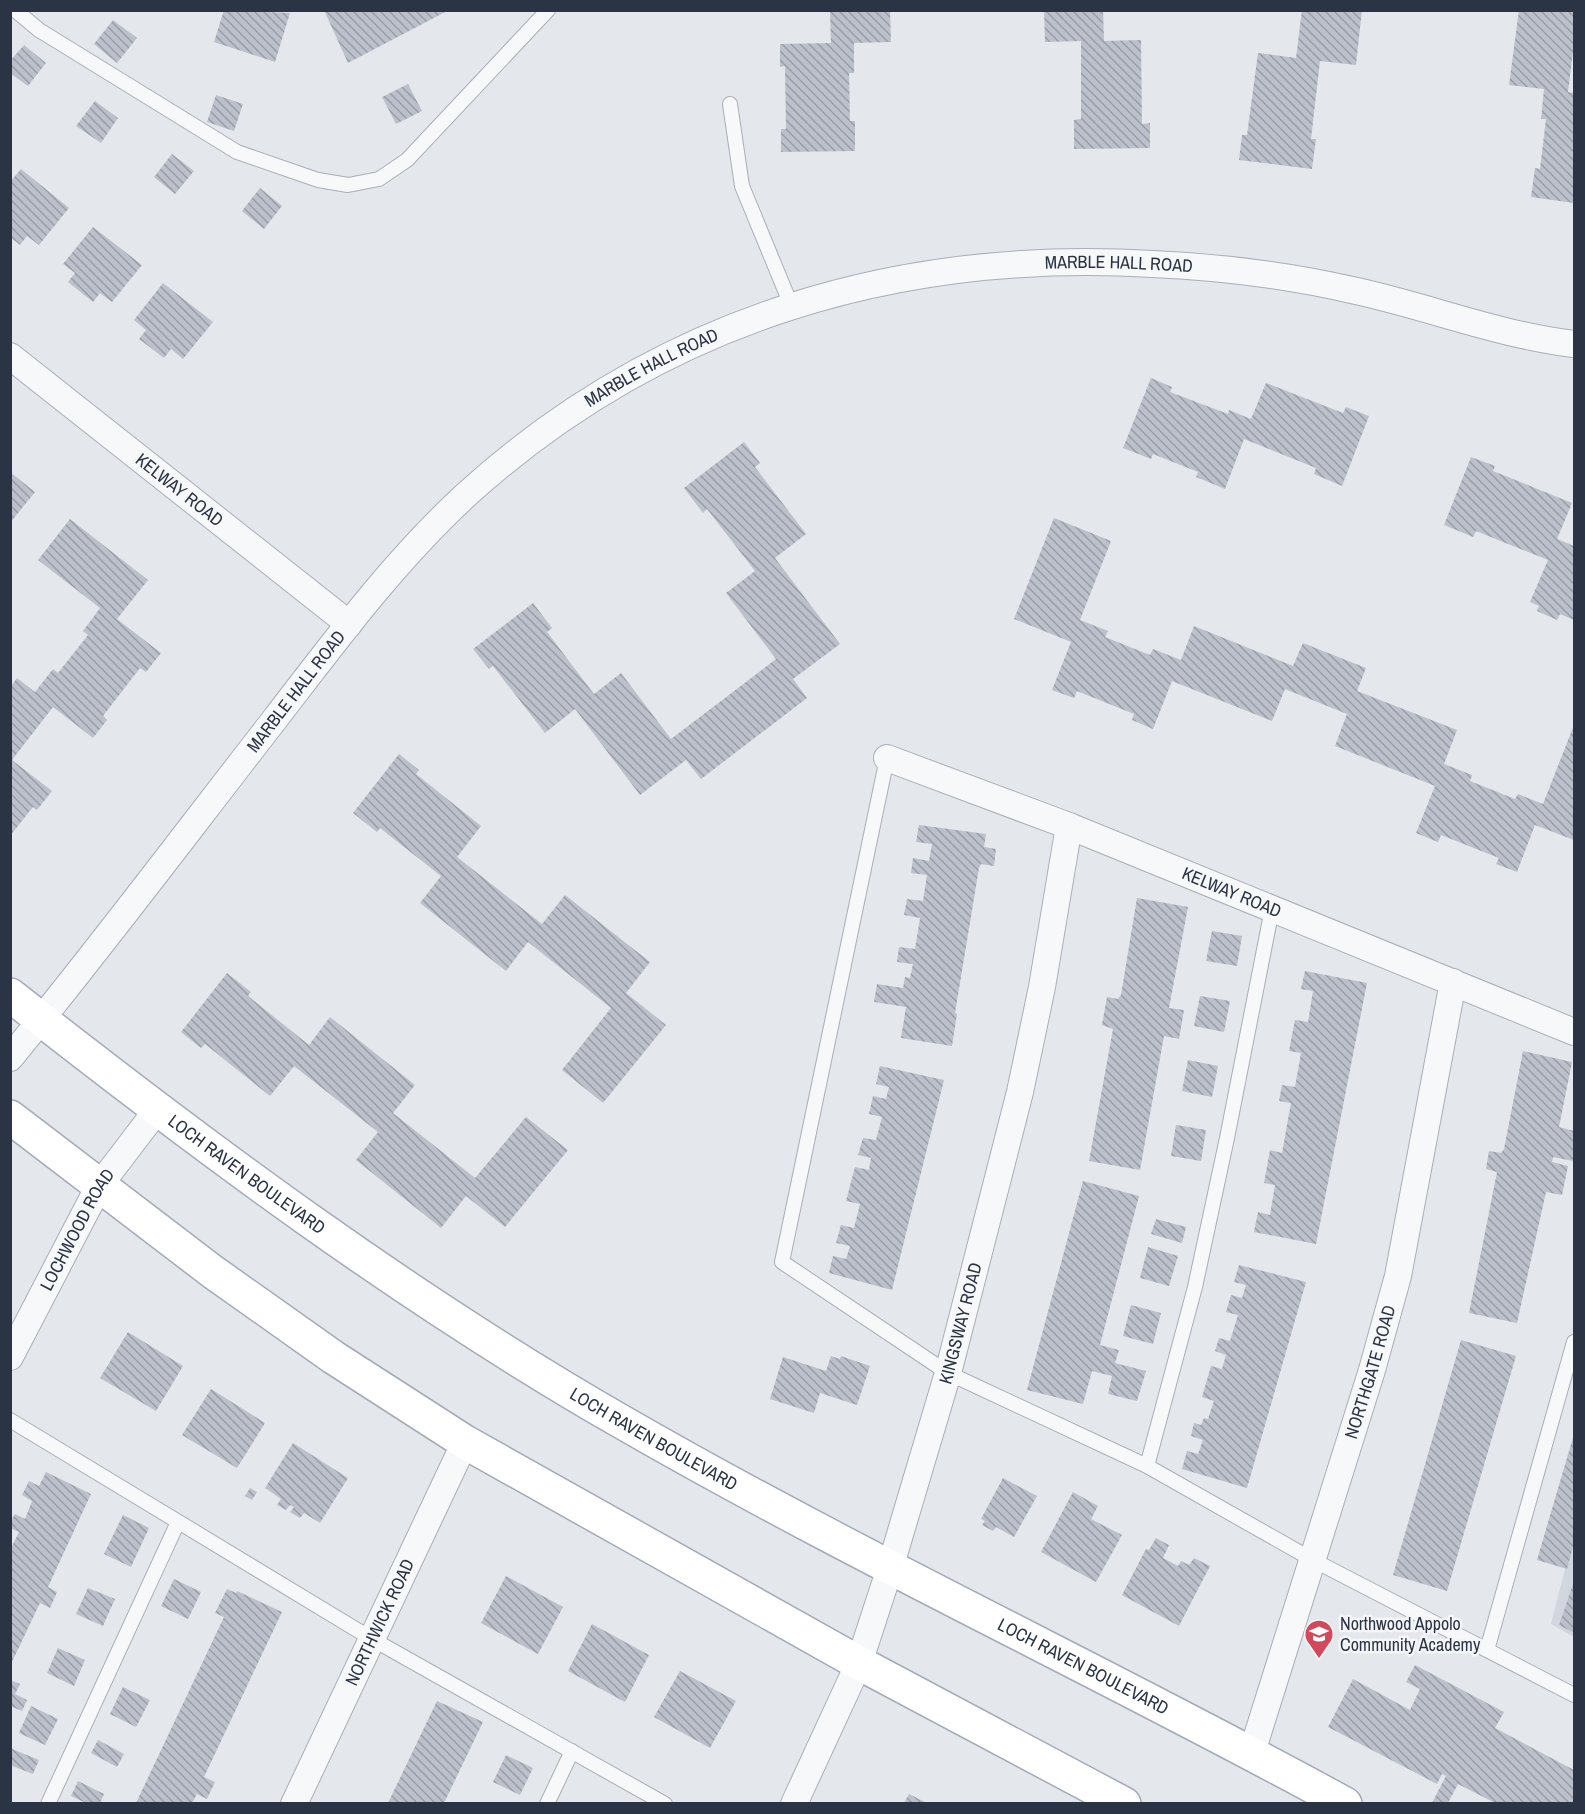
<svg xmlns="http://www.w3.org/2000/svg" width="1585" height="1814" font-family="'Archivo Narrow',sans-serif">
<style>
.built{fill:#d2d6de}
.building{fill:url(#building-back-hatch)}
.lines{fill:none;stroke-linecap:round;stroke-linejoin:round}
.lane-casing{stroke:#a9aeb7;stroke-width:16}
.street-casing{stroke:#a9aeb7;stroke-width:28}
.primary-casing{stroke:#a3abb8;stroke-width:36}
.lane{stroke:#f7f8fa;stroke-width:14}
.street{stroke:#f7f8fa;stroke-width:26}
.primary{stroke:#fff;stroke-width:33}
.labels{text-anchor:middle;stroke-width:5;stroke-linejoin:round;paint-order:stroke}
.street-label{font-size:18px;fill:#2b3445;stroke:#f4f6f9}
.poi-label{font-size:18px;fill:#2b3445;stroke:#f4f6f9;text-anchor:start}
</style>
<defs>
<pattern id="building-back-hatch" width="6" height="6" patternUnits="userSpaceOnUse" patternTransform="scale(1.5)"><rect width="6" height="6" fill="#bbc0ca"/><path d="M-1 5l2 2M0 0l6 6M5-1l2 2" fill="none" stroke="#989da6"/></pattern>
</defs>
<rect width="100%" height="100%" fill="#e4e7ec"/>
<path class="built" d="M1574,1533V1637L1551,1624Z"/>
<path class="building" d="M224,10L290,13L275,62L214,42Z
M324,10H449L348,63Z
M830,10H890L891,42L854,43V73H849L850,121H855V151L781,152V129H786L785,66L780,67V44L831,43Z
M1044,10H1103L1104,41L1141,40L1142,124L1150,123V148L1074,149V120L1081,119V41L1045,42Z
M1302,10H1362L1356,65L1320,61L1311,139H1316L1312,169L1239,160L1242,135H1247L1258,53L1296,58Z
M1519,10H1574V43L1568,92L1574,93V203L1531,197L1535,168L1540,169L1546,119H1541L1544,89L1509,85Z
M113,20L137,38L117,63L94,44Z
M24,45L46,63L28,86L10,73V61Z
M408,84L422,111L396,124L382,97Z
M216,95L243,104L234,131L207,122Z
M95,101L118,118L101,143L76,126Z
M172,154L194,171L175,194L154,177Z
M21,169L69,208L39,245L27,236L20,245L10,237V182Z
M260,188L282,206L264,229L242,211Z
M93,227L142,265L112,302L100,293L93,302L68,282L75,273L63,264Z
M163,283L213,322L183,359L171,349L164,358L139,339L146,330L134,320Z
M1151,378L1172,387L1170,392L1228,414L1229,410L1251,419L1266,383L1343,413L1346,407L1369,416L1342,486L1314,474L1316,468L1244,439L1225,489L1196,477L1198,472L1153,454L1151,459L1123,448Z
M744,442L760,463L755,467L806,534L775,558L840,644L793,679L807,698L701,779L686,760L640,795L575,709L545,733L493,666L489,669L473,649L533,603L552,628L547,632L594,694L621,673L671,739L776,659L726,593L755,571L707,509L703,513L684,488Z
M1471,457L1495,466L1493,471L1572,503L1557,539L1574,546V620L1560,614L1557,620L1537,611L1539,606L1530,602L1548,560L1476,531L1473,537L1444,525Z
M10,472L35,492L10,523Z
M1054,518L1111,541L1080,620L1108,631L1105,637L1150,655L1153,649L1181,660L1194,626L1293,666L1303,643L1366,668L1357,691L1457,730L1444,764L1472,775L1470,781L1515,799L1518,794L1543,804L1574,725V840L1535,825L1517,872L1496,864L1499,858L1441,835L1438,842L1416,833L1435,786L1335,746L1347,714L1285,689L1272,721L1172,681L1153,729L1132,720L1134,714L1077,691L1074,698L1052,690L1071,642L1014,619Z
M70,519L148,580L117,619L161,653L146,672L140,668L103,716L107,720L93,738L53,707L12,760L52,791L37,810L33,807L10,836V687L17,678L35,692L53,669L58,673L88,635L83,631L100,608L38,560Z
M399,754L419,770L416,774L481,826L457,857L542,924L565,895L650,962L626,993L666,1025L603,1103L562,1070L611,1008L528,942L506,971L420,903L441,876L380,828L377,832L353,813Z
M919,825L986,834L984,847L996,849L994,866L981,864L979,868L955,1013L957,1014L952,1046L901,1038L906,1007L874,1002L877,984L903,988L905,977L910,978L913,964L897,962L899,947L915,949L920,918L904,915L907,899L923,901L927,875L911,873L913,858L929,861L932,844L916,842Z
M1137,898L1188,907L1169,1008L1184,1010L1179,1039L1164,1036L1140,1170L1089,1161L1113,1029L1102,1025L1107,997L1118,999L1121,995Z
M1212,931L1242,936L1237,966L1206,961Z
M1305,971L1367,983L1316,1244L1254,1232L1258,1212L1270,1215L1275,1185L1264,1183L1270,1150L1282,1153L1291,1103L1279,1101L1282,1085L1295,1087L1301,1053L1289,1051L1295,1020L1308,1022L1313,991L1301,989Z
M227,973L251,992L248,996L309,1045L330,1017L415,1085L393,1113L475,1178L526,1117L568,1150L505,1227L466,1196L441,1228L356,1160L378,1132L294,1066L270,1096L205,1044L201,1048L181,1032Z
M1200,996L1230,1001L1224,1032L1194,1026Z
M1523,1051L1572,1062L1559,1127L1574,1131V1155L1573,1161L1553,1157L1552,1162L1568,1166L1562,1195L1546,1192L1517,1323L1469,1313L1497,1172L1486,1169L1489,1151L1501,1153L1504,1149Z
M1188,1060L1218,1066L1212,1097L1182,1091Z
M880,1066L944,1080L892,1290L829,1273L833,1256L846,1259L850,1246L836,1243L841,1225L854,1228L860,1204L846,1201L855,1167L869,1170L871,1158L858,1155L863,1138L876,1140L882,1117L869,1114L873,1096L886,1099L889,1087L876,1084Z
M1176,1125L1206,1130L1201,1161L1171,1156Z
M1083,1181L1139,1196L1100,1345L1119,1350L1115,1363L1146,1371L1137,1401L1108,1394L1112,1376L1092,1371L1083,1404L1027,1390Z
M1156,1219L1186,1227L1182,1243L1151,1234Z
M1148,1247L1178,1256L1169,1286L1140,1278Z
M1239,1265L1306,1282L1247,1488L1182,1469L1187,1451L1198,1454L1203,1440L1191,1436L1194,1423L1201,1425L1204,1418L1208,1419L1214,1401L1202,1397L1211,1366L1222,1369L1226,1355L1215,1351L1219,1338L1230,1341L1238,1315L1226,1312L1231,1295L1242,1298L1246,1285L1234,1282Z
M1131,1305L1161,1313L1153,1344L1123,1336Z
M128,1332L183,1366L156,1411L100,1378Z
M1461,1340L1516,1356L1447,1591L1393,1575Z
M831,1356L840,1359L841,1356L870,1366L857,1405L820,1393L814,1413L770,1399L783,1357L826,1371Z
M211,1389L265,1423L237,1468L182,1435Z
M1574,1434V1543L1567,1569L1537,1560Z
M293,1443L348,1478L320,1523L304,1513L300,1518L290,1512L294,1507L290,1505L286,1510L277,1505L281,1499L265,1488Z
M46,1472L91,1494L48,1587L57,1592L50,1608L40,1603L10,1666V1550L19,1532L10,1528V1522L15,1514L25,1519L32,1501L22,1495L29,1481L39,1486Z
M1003,1478L1037,1496L1014,1537L996,1527L993,1531L982,1525L985,1521L981,1519Z
M250,1488L257,1492L252,1500L245,1496Z
M1073,1492L1098,1506L1091,1519L1122,1535L1096,1582L1041,1552Z
M123,1515L149,1528L131,1567L104,1554Z
M1156,1538L1169,1545L1163,1558L1178,1566L1181,1561L1189,1565L1194,1558L1210,1566L1179,1626L1122,1595L1146,1549L1149,1550Z
M506,1576L563,1607L538,1654L481,1623Z
M174,1579L201,1592L188,1619L161,1606Z
M1574,1581V1633L1559,1625Z
M88,1588L115,1599L103,1626L76,1614Z
M227,1589L236,1593L237,1591L282,1612L204,1777L215,1782L207,1799L197,1794L192,1803H136L224,1617L215,1613Z
M592,1624L649,1655L625,1702L568,1671Z
M58,1648L85,1660L74,1686L47,1673Z
M1415,1665L1504,1712L1495,1728L1574,1770V1803H1495L1458,1784L1448,1803H1432L1446,1776L1442,1774L1437,1784L1328,1727L1353,1679L1410,1710L1420,1689L1406,1682Z
M680,1671L736,1701L710,1748L654,1717Z
M10,1680L20,1684L15,1694L27,1700L22,1711L10,1706Z
M123,1687L150,1700L136,1727L110,1714Z
M437,1701L483,1722L444,1803H388Z
M31,1706L58,1719L45,1745L19,1733Z
M98,1740L124,1754L117,1767L91,1753Z
M10,1748L39,1760L33,1774L10,1765Z
M506,1755L533,1768L520,1795L493,1782Z
M78,1781L104,1794L100,1803H86L71,1796Z
M909,1794L927,1803H904Z"/>
<g class="lines">
<g class="lane-casing">
<path id="lane" d="M15,10L39,30L237,152L318,180L348,185L379,179L407,160L548,10
M730,104L742,186L791,305
M887,758L782,1262L948,1373L1147,1466L1313,1560L1574,1695
M10,1420L372,1639L665,1804
M1147,1466L1195,1287L1227,1138L1272,909
M1487,1650L1574,1342
M48,1804L178,1522
M547,1804L572,1751"/>
</g>
<g class="street-casing">
<g id="street">
<path id="s1" d="M10,356L349,624"/>
<path id="s2" d="M887,758L1069,826L1574,1032"/>
<path id="s3" d="M10,1058C101,947 187,832 275,719C335,641 394,561 467,494C659,320 897,249 1153,264C1220,267 1287,275 1352,290C1427,306 1498,335 1574,344"/>
<path id="s4" d="M10,1357L99,1186L157,1110"/>
<path id="s5" d="M1252,1752L1372,1370L1398,1276L1453,982"/>
<path id="s6" d="M294,1804L465,1442"/>
<path id="s7" d="M794,1804L859,1663L890,1568L948,1373L1020,1092L1042,987L1069,826"/>
</g>
</g>
<g class="primary-casing">
<g id="primary">
<path id="s8" d="M10,995C206,1149 406,1298 622,1422C858,1558 1106,1673 1345,1804"/>
<path d="M10,1117L213,1272L333,1357L465,1442L859,1663L1124,1804"/>
</g>
</g>
<use href="#lane" class="lane"/>
<use href="#street" class="street"/>
<use href="#primary" class="primary"/>
</g>
<defs>
<g id="school-pin" transform="scale(1.5)"><path d="M0 17L-7.5 6A9.5 9.5 0 1 1 7.5 6Z" fill="#d1495b" stroke="#f4f6f9"/><path d="M0-5L7-2L0 1L-7-2ZM-4 1L0 2.5L4 1V4Q0 6-4 4Z" fill="#fff"/></g>
</defs>
<g fill-rule="evenodd">
<use href="#school-pin" x="1319" y="1634"/>
</g>
<g class="labels">
<g class="street-label">
<text dy="6" stroke="none"><textPath href="#s3" startOffset="1436">MARBLE HALL ROAD</textPath></text>
<text dy="6" stroke="none"><textPath href="#s3" startOffset="951">MARBLE HALL ROAD</textPath></text>
<text dy="6" stroke="none"><textPath href="#s1" startOffset="216">KELWAY ROAD</textPath></text>
<text dy="6" stroke="none"><textPath href="#s3" startOffset="465">MARBLE HALL ROAD</textPath></text>
<text dy="6" stroke="none"><textPath href="#s2" startOffset="370">KELWAY ROAD</textPath></text>
<text dy="6" stroke="none"><textPath href="#s8" startOffset="297">LOCH RAVEN BOULEVARD</textPath></text>
<text dy="6" stroke="none"><textPath href="#s4" startOffset="144">LOCHWOOD ROAD</textPath></text>
<text dy="6" stroke="none"><textPath href="#s7" startOffset="510">KINGSWAY ROAD</textPath></text>
<text dy="6" stroke="none"><textPath href="#s5" startOffset="398">NORTHGATE ROAD</textPath></text>
<text dy="6" stroke="none"><textPath href="#s8" startOffset="783">LOCH RAVEN BOULEVARD</textPath></text>
<text dy="6" stroke="none"><textPath href="#s6" startOffset="201">NORTHWICK ROAD</textPath></text>
<text dy="6" stroke="none"><textPath href="#s8" startOffset="1269">LOCH RAVEN BOULEVARD</textPath></text>
</g>
<g class="poi-label">
<text x="1340" y="1630">Northwood Appolo<tspan x="1340" dy="21">Community Academy</tspan></text>
</g>
</g>
<rect width="1585" height="1814" fill="none" stroke="#2b3445" stroke-width="24"/>
</svg>
